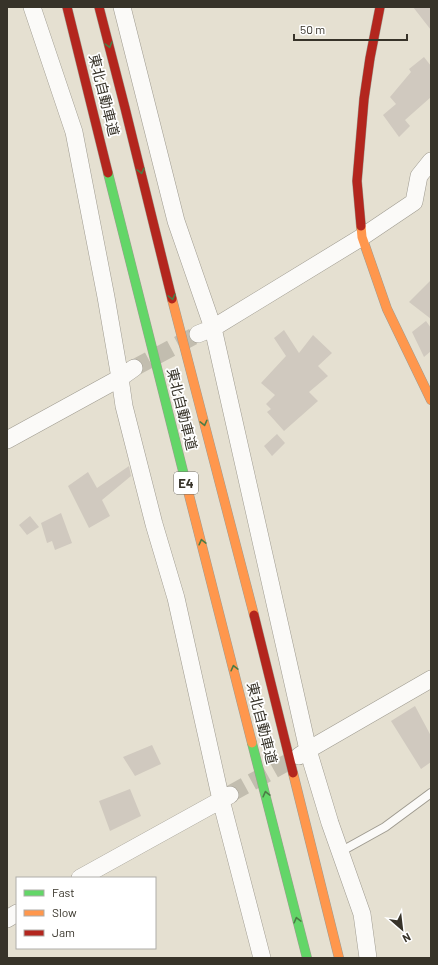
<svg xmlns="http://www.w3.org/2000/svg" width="438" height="965" font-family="Barlow,'Noto Sans JP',sans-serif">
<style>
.building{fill:#d0c9bf}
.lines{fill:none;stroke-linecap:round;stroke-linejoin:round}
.street-tunnel{stroke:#c2bdaf;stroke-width:17;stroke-dasharray:17 8;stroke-linecap:butt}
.lane-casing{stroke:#9f9b90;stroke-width:10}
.street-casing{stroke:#9f9b90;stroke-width:18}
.fast-casing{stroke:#9f9b90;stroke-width:10}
.slow-casing{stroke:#9f9b90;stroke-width:10}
.jam-casing{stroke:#9f9b90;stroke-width:10}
.lane{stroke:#fbfaf8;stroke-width:8}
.street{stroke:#fbfaf8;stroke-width:17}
.fast{stroke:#63d668;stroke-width:9}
.slow{stroke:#ff974d;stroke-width:9}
.jam{stroke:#b3261e;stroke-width:9}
.oneway{stroke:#4b7c45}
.labels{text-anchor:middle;stroke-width:3.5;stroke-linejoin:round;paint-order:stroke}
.shield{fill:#fff;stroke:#737069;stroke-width:1}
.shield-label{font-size:13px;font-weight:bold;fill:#373329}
.street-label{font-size:14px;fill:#373329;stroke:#fff}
</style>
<rect width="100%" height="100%" fill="#e5e0d1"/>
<path class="building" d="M413,7H431V30Z
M424,57L431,66V97L405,120L410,126L399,137L383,115L396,104L390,97L411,72L409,69Z
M431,280V319L409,302Z
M426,321L431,328V351L424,357L412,332Z
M284,330L299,353L313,335L332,353L318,366L328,376L309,392L318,401L284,431L267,412L271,409L266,404L275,395L261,383L286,356L274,338Z
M277,434L285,443L272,456L264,446Z
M129,466L131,476L102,500L110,516L89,528L68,486L88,472L97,488Z
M61,513L72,543L55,550L52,541L47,543L41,523Z
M30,516L39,527L27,535L19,525Z
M415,706L431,736V762L421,769L391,721Z
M152,745L161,764L135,776L123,757Z
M130,789L141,816L110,831L99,801Z"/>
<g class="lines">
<path class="street-tunnel" d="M134,368L194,336
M230,794L299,756"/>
<g class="lane-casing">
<path id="lane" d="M340,852L385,827L431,793"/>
</g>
<g class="street-casing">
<path id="street" d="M32,7L74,132L106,297L120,378L124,406L154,524L176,598L221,800L262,958
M122,7L176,221L213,328L308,750L330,823L362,914L368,958
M198,334L213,328L362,237L414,202L419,176L431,161
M7,440L120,378L134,368
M299,756L308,750L431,679
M80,878L230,795
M7,919L17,913"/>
</g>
<g class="fast-casing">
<path id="fast" d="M108,173L187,487
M252,743L307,958"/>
</g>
<g class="slow-casing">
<path id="slow" d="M361,226L362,237L387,309L431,400
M172,299L254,615
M187,487L252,743
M293,773L339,958"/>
</g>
<g class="jam-casing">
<path id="jam" d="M67,7L108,173
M99,7L125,108L172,299
M361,226L357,181L364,99L370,58L380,7
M254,615L293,773"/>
</g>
<use href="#lane" class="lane"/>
<use href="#street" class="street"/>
<use href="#fast" class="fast"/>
<use href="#slow" class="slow"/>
<use href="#jam" class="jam"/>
</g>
<defs><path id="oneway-chevron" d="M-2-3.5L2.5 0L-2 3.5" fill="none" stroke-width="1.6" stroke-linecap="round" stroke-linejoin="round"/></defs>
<g class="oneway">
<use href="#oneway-chevron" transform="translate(109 45) rotate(75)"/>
<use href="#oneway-chevron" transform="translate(141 171) rotate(76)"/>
<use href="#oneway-chevron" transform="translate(172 297) rotate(76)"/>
<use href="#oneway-chevron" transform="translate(204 423) rotate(76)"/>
<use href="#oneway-chevron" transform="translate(202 542) rotate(-104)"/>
<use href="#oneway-chevron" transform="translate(234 668) rotate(-104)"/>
<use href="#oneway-chevron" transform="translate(266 794) rotate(-104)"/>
<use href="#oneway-chevron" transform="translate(297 920) rotate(-104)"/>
</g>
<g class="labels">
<rect class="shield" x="174" y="472" width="24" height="22" rx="3"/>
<g class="shield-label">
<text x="186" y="488">E4</text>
</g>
<g class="street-label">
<text transform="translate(104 95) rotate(76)" y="5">東北自動車道</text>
<text transform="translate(182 409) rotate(76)" y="5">東北自動車道</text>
<text transform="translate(262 723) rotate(76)" y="5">東北自動車道</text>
</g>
</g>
<rect width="438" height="965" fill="none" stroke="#373329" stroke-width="16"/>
<rect x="16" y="877" width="140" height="72" fill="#ffffff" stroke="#afada9"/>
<rect x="24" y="890" width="20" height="6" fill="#63d668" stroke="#afada9"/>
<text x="52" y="897" font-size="12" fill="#373329">Fast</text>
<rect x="24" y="910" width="20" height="6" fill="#ff974d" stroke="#afada9"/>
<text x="52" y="917" font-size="12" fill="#373329">Slow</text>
<rect x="24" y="930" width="20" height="6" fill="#b3261e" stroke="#afada9"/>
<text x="52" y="937" font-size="12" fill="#373329">Jam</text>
<g transform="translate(402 929) rotate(152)" stroke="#ffffff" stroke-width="3" paint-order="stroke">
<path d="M0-3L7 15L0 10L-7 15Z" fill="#373329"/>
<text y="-6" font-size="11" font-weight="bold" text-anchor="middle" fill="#373329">N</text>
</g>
<path d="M294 34v6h113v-6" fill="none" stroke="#373329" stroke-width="2"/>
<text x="300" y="34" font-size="12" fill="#373329" stroke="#ffffff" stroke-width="3" paint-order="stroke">50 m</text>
</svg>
